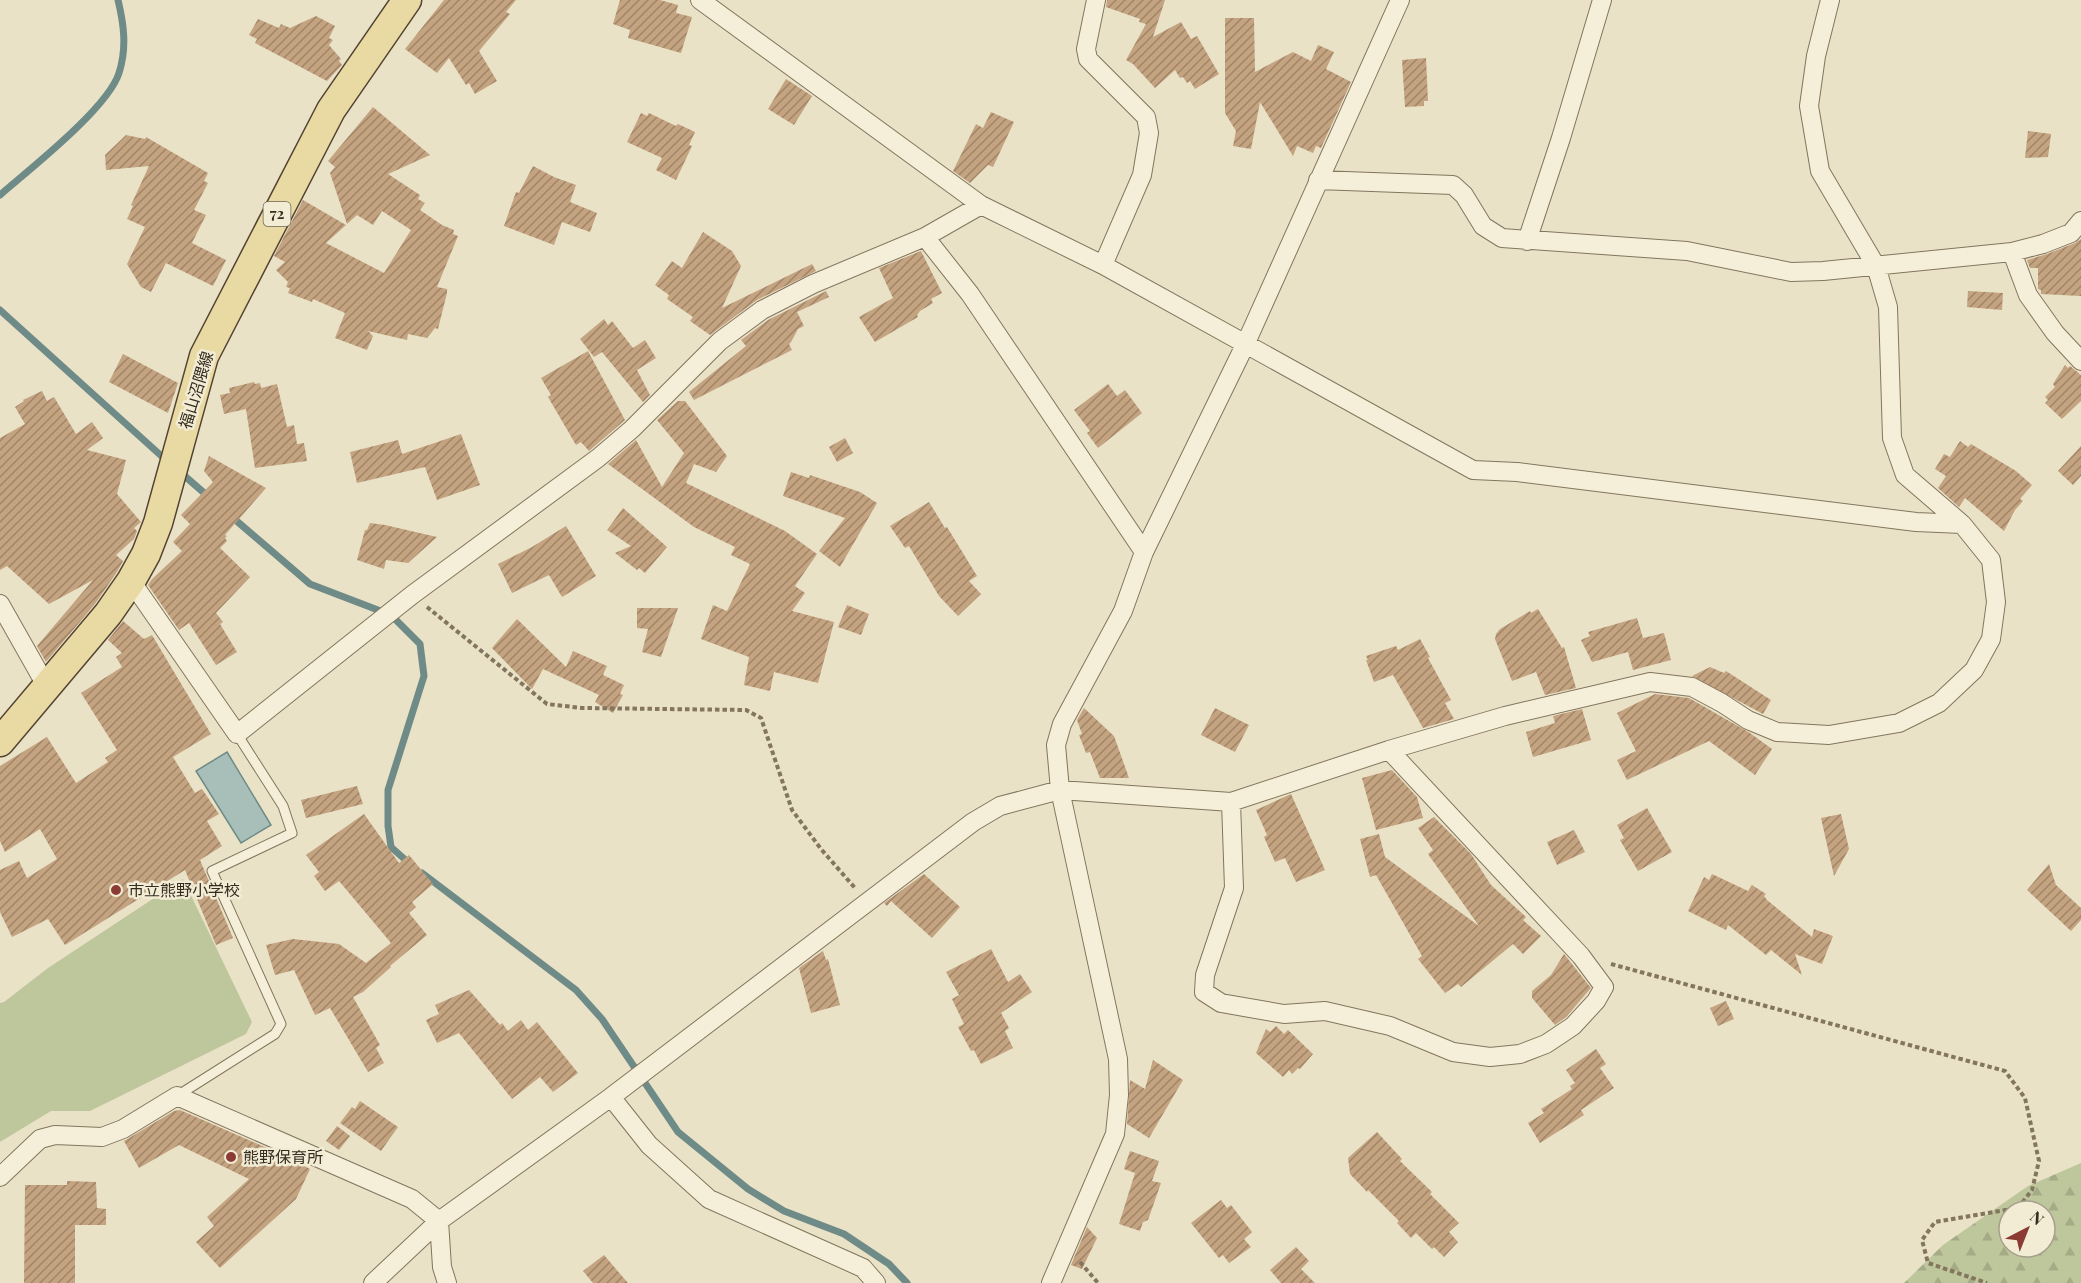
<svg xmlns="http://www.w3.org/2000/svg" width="2081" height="1283" font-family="'Playfair Display','Noto Sans JP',serif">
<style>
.forest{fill:url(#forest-firs);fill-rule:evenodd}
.garden{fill:#bec79c}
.water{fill:#a7beb9;stroke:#6f8b87;stroke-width:1.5}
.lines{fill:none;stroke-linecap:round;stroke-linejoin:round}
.stream{stroke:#6f8b87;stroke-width:7}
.building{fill:url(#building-hatch)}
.service-casing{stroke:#83755e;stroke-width:11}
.minor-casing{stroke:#83755e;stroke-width:20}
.primary-casing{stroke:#524332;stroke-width:31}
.path{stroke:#83755e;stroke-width:4;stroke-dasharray:4.5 3;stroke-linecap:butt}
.service{stroke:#f5efd9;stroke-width:9}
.minor{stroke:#f5efd9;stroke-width:18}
.primary{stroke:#e9d9a2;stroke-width:28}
.poi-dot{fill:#8c3b34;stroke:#f2ecd5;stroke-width:2}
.labels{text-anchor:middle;stroke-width:5;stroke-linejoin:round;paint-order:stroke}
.shield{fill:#f2ecd5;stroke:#6e6656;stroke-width:1.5}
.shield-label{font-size:15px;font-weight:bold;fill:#352c20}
.street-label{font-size:16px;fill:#352c20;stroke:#f2ecd5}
.poi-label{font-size:16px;fill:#352c20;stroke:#f2ecd5;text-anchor:start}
</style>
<defs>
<pattern id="forest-firs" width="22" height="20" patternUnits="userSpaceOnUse" patternTransform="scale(1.5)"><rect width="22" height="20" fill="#bec79c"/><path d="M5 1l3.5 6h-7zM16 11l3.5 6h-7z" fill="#a4ab86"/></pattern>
<pattern id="building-hatch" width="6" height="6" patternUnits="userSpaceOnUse" patternTransform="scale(1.5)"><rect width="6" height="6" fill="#c4a380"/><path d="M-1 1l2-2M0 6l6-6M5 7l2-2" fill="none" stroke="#a08568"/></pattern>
</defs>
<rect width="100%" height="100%" fill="#eae2c7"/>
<path class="forest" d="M2081,1163V1283H1904L1943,1245L2028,1186ZM2009,1211H2045V1247H2009Z"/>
<path class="garden" d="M183,879L252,1022L246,1034L90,1111H51L0,1142V1003L4,1002L48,968Z"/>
<path class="water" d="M227,752L271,825L241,843L196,771Z"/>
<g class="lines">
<path class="stream" d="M0,195C30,169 108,108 119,73C127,48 124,25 118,0
M0,310L167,461
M180,472L210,498
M232,517L310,584L391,615L420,644L424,676L388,790V826L391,847L411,865
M422,873L576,990L602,1019L678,1132L748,1189L784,1211L844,1234L889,1264L907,1283"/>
</g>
<path class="building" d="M444,0H516L506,12L510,14L479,51L497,81L475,94L469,83L466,85L449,58L437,73L405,49Z
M620,0H660L678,5L676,13L692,17L681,53L628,38L630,30L613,24Z
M1107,0H1165L1153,37L1181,22L1191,39L1197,36L1219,74L1195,89L1190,81L1187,83L1183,77L1180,78L1175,70L1155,88L1133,64L1126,60L1146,24L1139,22L1140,19L1106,7Z
M316,16L335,26L329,38L333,40L329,45L341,59L339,61L342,65L327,81L255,43L257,39L249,35L258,19L279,28L281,24L290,28Z
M1225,18H1254L1255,72L1293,52L1311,61L1318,45L1334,52L1326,69L1351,82L1321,148L1316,146L1313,153L1297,146L1293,156L1260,102L1251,149L1233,146L1236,131L1225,113Z
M1426,58L1428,101H1424V106L1405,107L1402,60Z
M786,79L812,96L794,125L768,109Z
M373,107L430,155L388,174L420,195L418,199L425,203L420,210L442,225L454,230L453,234L458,236L437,287L447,289V293L438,329L435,328L427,338L408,334L407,340L368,331L373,336L367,350L335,338L345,313L313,299L312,302L288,293L290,288L286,287L288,282L276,270L285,262L274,256L303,200L346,225L326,243L384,273L411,230L382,211L373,225L357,215L347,224L330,173L335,167L328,161Z
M991,112L1014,122L993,167L988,165L970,183L953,171L976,124L983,128Z
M641,113L647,116L649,113L676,126L678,124L695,132L689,145L692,146L676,180L656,170L662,158L627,142Z
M2028,131L2051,134L2048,157L2025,158Z
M126,135L145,139L146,137L208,173L204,181L208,183L194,210L206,215L192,243L226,260L213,286L166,263L151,292L141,287L127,264L145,227L127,219L133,206L131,205L149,166L106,170L105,155Z
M533,166L554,177L576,185L570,202L597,213L590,232L562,222L554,245L504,226L516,192L519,193Z
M703,232L732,251L741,266L722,308L812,264L816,271L757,300L710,335L690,321L693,317L667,299L669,295L655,285L672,261L682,268Z
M2081,239V296L2041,294V290L2038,289V268H2030L2027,260L2047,254L2075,243Z
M921,251L942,293L931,299L933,303L920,311L917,315L918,317L875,342L859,317L893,298L879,268Z
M826,291L829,297L797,312L804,326L798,329L791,342L789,344L792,350L694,400L689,392L746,346L741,340L768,320Z
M1968,291L2003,293L2002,310L1967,307Z
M604,319L608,325L612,321L633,348L645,340L656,358L637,370L650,395L643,402L602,352L594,357L580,339Z
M588,351L625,420L589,451L581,442L576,445L548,397L551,395L541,378Z
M123,354L178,383L168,413L109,382Z
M2065,365L2068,368L2070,366L2081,375V401L2062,419L2045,403L2048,400L2045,397L2055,387L2053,384Z
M254,382L255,384L260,383L261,388L277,384L287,427L294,425L297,444L304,443L307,461L255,468L246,409L224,414L220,395L230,393L229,388Z
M1108,384L1117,396L1125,390L1142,413L1098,448L1087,433L1090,431L1074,410Z
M42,391L47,401L54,397L76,434L92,422L103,438L87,450L126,460L117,494L141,522L134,528L137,531L134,539L116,555L123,561L117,572L95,604L46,662L37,646L93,580L49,604L7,566L0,570V438L25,424L15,407L24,401L23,400Z
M678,401H685L727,456L716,472L694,464L686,483L785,531L817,554L795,586L805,593L792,611L834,622L818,683L774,672L770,691L744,685L749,657L701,639L713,605L727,611L750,564L731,555L735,547L694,527L608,464L636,440L662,487L684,453L657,420Z
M461,434L480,485L437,500L425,467L357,483L350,452L398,440L402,454Z
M845,438L853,453L837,462L829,447Z
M1960,441L1968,447L1971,444L2016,471L2032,485L2020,499L2023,501L2015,510L2004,531L1965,498L1959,507L1938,488L1946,476L1935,469L1944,454L1950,457Z
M2081,446V476L2073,485L2058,471Z
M209,456L266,488L225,535L227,536L225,538L227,541L220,548L250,577L216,613L223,622L220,624L237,652L216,665L189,623L179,630L148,585L152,579L182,551L173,542L190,524L181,515L213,482L204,471Z
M791,472L809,478L810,475L860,492L877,503L840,567L819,551L845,518L783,496Z
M929,502L945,528L947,527L977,576L969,581L981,594L958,616L939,596L909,546L905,548L890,526Z
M623,508L667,547L645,573L639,568L637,570L615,553L631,546L607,530Z
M370,523L385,525L437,537L408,563L386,560L384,569L357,560L365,530H367Z
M566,526L596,576L562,597L549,575L512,593L498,564L532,547Z
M847,605L869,614L861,635L838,627Z
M637,608H678L661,657L642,652L648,629L637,628Z
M1538,609L1562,648L1564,647L1576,688L1545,695L1536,672L1512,681L1495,639L1496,634L1500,629L1530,611L1531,613Z
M1637,618L1643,638L1664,633L1671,660L1633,670L1628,652L1592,662L1581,640L1590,636L1588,632Z
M517,619L566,667L573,651L607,666L603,675L624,685L620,694L623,695L613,713L595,702L599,695L543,669L532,689L492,648Z
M123,621L144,639L152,635L211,734L173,757L195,793L202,789L219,814L207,821L222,846L200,860L233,938L216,945L185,870L65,945L48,919L12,937L0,912V870L19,861L27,878L57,859L40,829L5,852L0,841V766L47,737L76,783L108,762L105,758L117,750L81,693L122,667L116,657L122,653L108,640Z
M1420,639L1430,657L1428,658L1451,700L1445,703L1454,719L1423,728L1393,675L1374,682L1366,660H1368L1366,656L1396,646L1398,650Z
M1710,667L1724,673L1726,671L1771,700L1763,714L1692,676Z
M1655,694L1689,698L1750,733L1772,749L1755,775L1709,741L1627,780L1617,760L1636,751L1617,713Z
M1084,708L1114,736L1129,778H1100L1090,752L1086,753L1079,735L1082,734L1077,720Z
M1215,708L1249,725L1235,752L1201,735Z
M1582,709L1591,740L1533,757L1526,732L1555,723L1553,716Z
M1392,770L1417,797L1423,818L1376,830L1362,778Z
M357,786L363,804L306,818L301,800Z
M1291,794L1325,870L1296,882L1285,858L1275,862L1264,837L1267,835L1256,810Z
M1647,808L1672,852L1638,871L1620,840L1624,838L1617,825Z
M364,814L399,863L409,855L433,884L412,902L416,907L409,913L427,935L390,966L391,967L363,992L353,997L380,1045L376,1048L384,1063L368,1072L330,1008L315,1015L294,970L275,975L266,945L293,939L339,944L366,963L391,943L339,881L325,891L314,876L319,872L306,855Z
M1841,814L1849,849L1834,876L1821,818Z
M1434,817L1471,854L1491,885L1526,917L1523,920L1541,936L1523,954L1513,944L1461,987L1458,984L1445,993L1418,959L1422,956L1376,875L1370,877L1360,839L1379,834L1385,857L1479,926L1428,854L1433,850L1418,828Z
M1574,830L1585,852L1557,865L1547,842Z
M2049,864L2056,885L2081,908V920L2071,931L2027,890Z
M924,874L960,907L932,938L891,901L887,906L884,903Z
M1712,874L1748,891L1752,885L1766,894L1764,896L1767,900L1812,937L1814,929L1833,936L1822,964L1795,954L1802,975L1771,950L1766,955L1728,925L1726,930L1688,911L1704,877L1709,880Z
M991,949L1008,982L1020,974L1032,992L1001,1013L1009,1028L1005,1031L1013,1048L981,1064L974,1050L971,1051L958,1027L964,1024L952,999L959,995L946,972Z
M823,951L826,960L828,959L840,1005L811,1013L799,968Z
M1564,954L1591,988L1566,1017L1555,1025L1532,998V991L1551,975Z
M469,990L500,1025L502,1023L508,1031L521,1020L528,1030L537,1022L578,1073L553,1092L540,1077L512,1099L459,1033L437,1043L426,1020L439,1014L435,1005Z
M1726,1001L1734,1019L1718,1026L1710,1008Z
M1276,1026L1284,1034L1288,1030L1313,1054L1300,1069L1298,1068L1292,1074L1289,1070L1283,1077L1256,1053L1266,1029L1270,1032Z
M1596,1049L1606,1064L1600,1068L1614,1088L1581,1110L1584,1115L1540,1143L1528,1123L1544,1113L1541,1109L1572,1089L1570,1086L1575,1083L1566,1070Z
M1153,1060L1183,1080L1149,1138L1127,1124L1130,1080L1145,1089Z
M360,1101L398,1127L381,1151L340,1123L352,1107L355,1109Z
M180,1110L283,1155L310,1169L296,1199L220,1268L196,1242L214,1226L207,1217L249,1179L179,1145L139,1168L124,1141L174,1111Z
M337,1126L350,1136L339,1150L326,1141Z
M1377,1132L1402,1159L1400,1161L1432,1192L1430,1194L1459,1223L1449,1232L1458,1242L1444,1257L1434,1247L1432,1249L1416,1233L1411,1238L1397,1223L1399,1221L1368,1190L1367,1192L1350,1174L1348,1158Z
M1130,1151L1159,1161L1152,1181L1161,1183L1148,1220L1143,1222L1140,1231L1119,1224L1135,1173L1124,1169Z
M67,1181L96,1182L97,1208L106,1209V1225H75V1283H24L25,1185H67Z
M1221,1200L1227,1208L1231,1205L1252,1232L1244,1239L1251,1247L1229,1263L1223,1255L1219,1258L1191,1223Z
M1087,1227L1097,1238L1082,1269L1071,1265Z
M1296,1247L1309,1261L1301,1269L1315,1283H1281L1270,1270Z
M604,1255L628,1283H593L583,1271Z"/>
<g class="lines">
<g class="service-casing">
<path id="service" d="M177,1096L275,1034L281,1024L212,871L292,833L283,806L237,734"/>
</g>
<g class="minor-casing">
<path id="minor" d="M700,0L981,205L1103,265L1473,470L1517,472L1916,522L1962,524
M1096,0L1086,49L1088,59L1146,117L1149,133L1142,175L1103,265
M1318,180L1453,185L1464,195L1483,226L1502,238L1687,251L1791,272L1823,271L2012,252L2043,244L2071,233L2081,221
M925,237L970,294L1144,552
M1527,241L1561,138L1602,0
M2012,252L2028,295L2055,333L2081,361
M131,581L237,734L412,595L598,458L632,429L720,341L762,310L813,284L925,237L981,205
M0,604L47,687
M1231,802L1234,888L1205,975L1204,992L1221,1003L1284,1014L1325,1011L1390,1026L1453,1052L1490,1057L1520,1054L1546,1044L1573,1026L1596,1001L1604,987L1581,956L1389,750
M611,1097L649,1145L709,1199L863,1268L876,1283
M0,1177L40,1139L55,1135L102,1137L123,1129L177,1096L412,1199L439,1221L442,1267L447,1283
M373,1283L439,1221L611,1097L973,822L1000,806L1060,790L1231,802L1389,750L1505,716L1650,682L1692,687L1722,703L1748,720L1777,732L1829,735L1899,723L1939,703L1974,670L1991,639L1996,602L1991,560L1962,524L1905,475L1892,438L1888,307L1876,266L1820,171L1809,106L1816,56L1830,0
M1051,1283L1115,1134L1119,1095L1118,1059L1060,790L1056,745L1062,724L1123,611L1144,552L1245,345L1400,0"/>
</g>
<g class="primary-casing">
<path id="primary" d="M0,742L108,614L131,581L146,554L158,523L204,356L331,110L407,0"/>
</g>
<path class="path" d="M427,607L547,704L582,708L746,710L761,718L792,810L821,849L855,888
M1611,964L2005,1071L2025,1098L2039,1161L2032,1190L2018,1208L1935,1222L1922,1240L1928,1263L1987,1283
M1080,1262L1098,1283"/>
<use href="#service" class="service"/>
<use href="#minor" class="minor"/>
<use href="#primary" class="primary"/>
</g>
<g class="poi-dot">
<circle cx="116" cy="890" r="6"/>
<circle cx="231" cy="1157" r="6"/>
</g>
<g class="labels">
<rect class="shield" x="263.5" y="202" width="27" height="24" rx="4.5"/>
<g class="shield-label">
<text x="277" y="219">72</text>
</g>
<g class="street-label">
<text transform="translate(196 390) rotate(-73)" y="6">福山沼隈線</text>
</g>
<g class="poi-label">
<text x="128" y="896">市立熊野小学校</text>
<text x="243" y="1163">熊野保育所</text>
</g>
</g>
<g transform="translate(2027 1229) rotate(42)"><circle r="28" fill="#f2ecd5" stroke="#a69f8d" stroke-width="1.5"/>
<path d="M0-4.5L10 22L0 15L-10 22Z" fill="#8c3b34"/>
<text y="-9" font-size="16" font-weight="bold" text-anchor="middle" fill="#352c20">N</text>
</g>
</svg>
